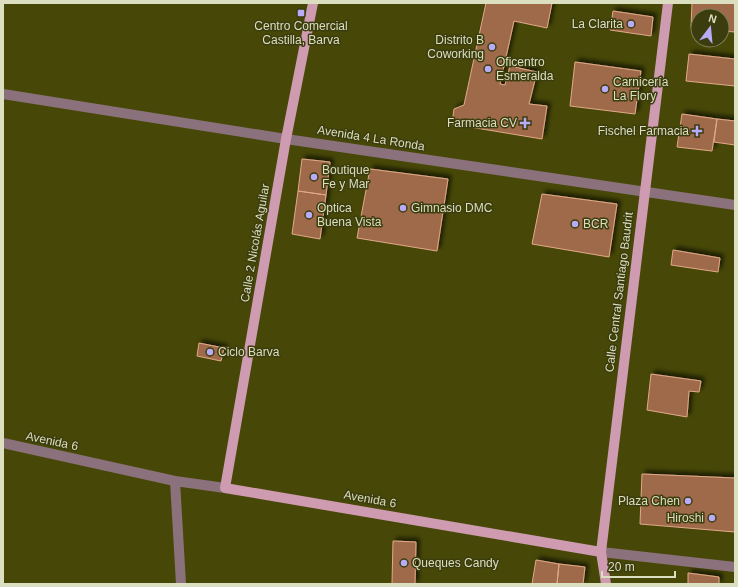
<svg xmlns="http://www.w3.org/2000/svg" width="738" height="587" font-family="Arial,sans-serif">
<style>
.building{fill:#9e6a4a;stroke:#e2a988;filter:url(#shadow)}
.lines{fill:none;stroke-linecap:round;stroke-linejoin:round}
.minor{stroke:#8b717c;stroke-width:10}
.major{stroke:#cf9bb1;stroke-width:10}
.poi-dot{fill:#b8abf7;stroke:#3c3d0f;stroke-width:1.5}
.labels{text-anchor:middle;stroke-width:3;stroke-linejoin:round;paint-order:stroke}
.poi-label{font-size:12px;fill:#dbdebf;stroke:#3c3d0f;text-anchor:start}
.street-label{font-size:12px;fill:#dbdebf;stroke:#3c3d0f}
</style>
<defs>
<filter id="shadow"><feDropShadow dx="3.5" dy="-3.5" stdDeviation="2" flood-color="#0009"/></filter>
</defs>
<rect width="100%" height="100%" fill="#474807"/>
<path class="building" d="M486,3H552L547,28L514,21L500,84L505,85L510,66L537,72L529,104L547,106L542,139L452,124L454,109L464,105Z
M692,3H735V32L722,31V16H698V28L691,27Z
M613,11L653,17L651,36L610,30Z
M689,54L735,59V86L686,81Z
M575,62L641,71L635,114L570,106Z
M682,114L717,119L712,151L677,147Z
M717,119L735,121V145L714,142Z
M302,159L330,162L326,195L298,191Z
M370,169L448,179L437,251L357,238Z
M298,191L326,195L320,239L292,234Z
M542,194L617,204L609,257L532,244Z
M673,250L720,258L718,272L671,265Z
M199,343L224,348L221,361L197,356Z
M651,374L701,381L699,392L689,391L687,417L647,410Z
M642,474L735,478V532L640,524Z
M393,541L416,542L415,584H392Z
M536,560L559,564L557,584H532Z
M559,564L585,567L583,584H557Z
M688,573L719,577V584H688Z"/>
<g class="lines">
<path class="minor" d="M3,94L286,139L735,205
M3,443L175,481L225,488
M175,481L181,584
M601,552L735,567"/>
<path class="major" d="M313,3L286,139L225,488L601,552
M606,584L601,552L668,3"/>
</g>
<g class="poi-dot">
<rect x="297" y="9" width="8" height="8" rx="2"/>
<circle cx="631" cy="24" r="4"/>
<circle cx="492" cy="47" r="4"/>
<circle cx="488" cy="69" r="4"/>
<circle cx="605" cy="89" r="4"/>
<path d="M523 117h4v4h4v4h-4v4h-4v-4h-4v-4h4z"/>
<path d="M695 125h4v4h4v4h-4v4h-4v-4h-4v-4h4z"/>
<circle cx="314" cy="177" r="4"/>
<circle cx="403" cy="208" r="4"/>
<circle cx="309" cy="215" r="4"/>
<circle cx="575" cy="224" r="4"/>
<circle cx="210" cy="352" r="4"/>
<circle cx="688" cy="501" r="4"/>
<circle cx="712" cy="518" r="4"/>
<circle cx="404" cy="563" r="4"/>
</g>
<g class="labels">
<g class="poi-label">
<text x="623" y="28" text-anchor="end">La Clarita</text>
<text x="301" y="30" text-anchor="middle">Centro Comercial<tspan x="301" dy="14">Castilla, Barva</tspan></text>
<text x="484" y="44" text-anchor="end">Distrito B<tspan x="484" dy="14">Coworking</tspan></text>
<text x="496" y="66">Oficentro<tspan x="496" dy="14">Esmeralda</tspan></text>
<text x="613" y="86">Carnicería<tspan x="613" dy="14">La Flory</tspan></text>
<text x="517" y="127" text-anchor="end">Farmacia CV</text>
<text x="689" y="135" text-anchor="end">Fischel Farmacia</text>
<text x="322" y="174">Boutique<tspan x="322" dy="14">Fe y Mar</tspan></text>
<text x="317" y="212">Optica<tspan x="317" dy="14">Buena Vista</tspan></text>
<text x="411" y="212">Gimnasio DMC</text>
<text x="583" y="228">BCR</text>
<text x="218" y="356">Ciclo Barva</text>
<text x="680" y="505" text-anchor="end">Plaza Chen</text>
<text x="704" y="522" text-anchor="end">Hiroshi</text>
<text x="412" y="567">Queques Candy</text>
</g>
<g class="street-label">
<text transform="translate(371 138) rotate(9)" y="4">Avenida 4 La Ronda</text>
<text transform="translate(255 243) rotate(-80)" y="4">Calle 2 Nicolás Aguilar</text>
<text transform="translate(619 292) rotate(-83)" y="4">Calle Central Santiago Baudrit</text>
<text transform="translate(52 441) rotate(12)" y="4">Avenida 6</text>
<text transform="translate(370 499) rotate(10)" y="4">Avenida 6</text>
</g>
</g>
<rect width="738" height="587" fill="none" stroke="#dbdebf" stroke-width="8"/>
<g transform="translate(710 28) rotate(16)"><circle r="19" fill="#3c3d0f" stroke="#7c7d55"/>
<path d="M0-3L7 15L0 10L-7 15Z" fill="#b8abf7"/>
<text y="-6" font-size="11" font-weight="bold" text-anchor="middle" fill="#dbdebf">N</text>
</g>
<path d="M602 571v6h73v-6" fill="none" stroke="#dbdebf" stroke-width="2"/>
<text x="608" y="571" font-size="12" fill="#dbdebf" stroke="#3c3d0f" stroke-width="3" paint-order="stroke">20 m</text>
</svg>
